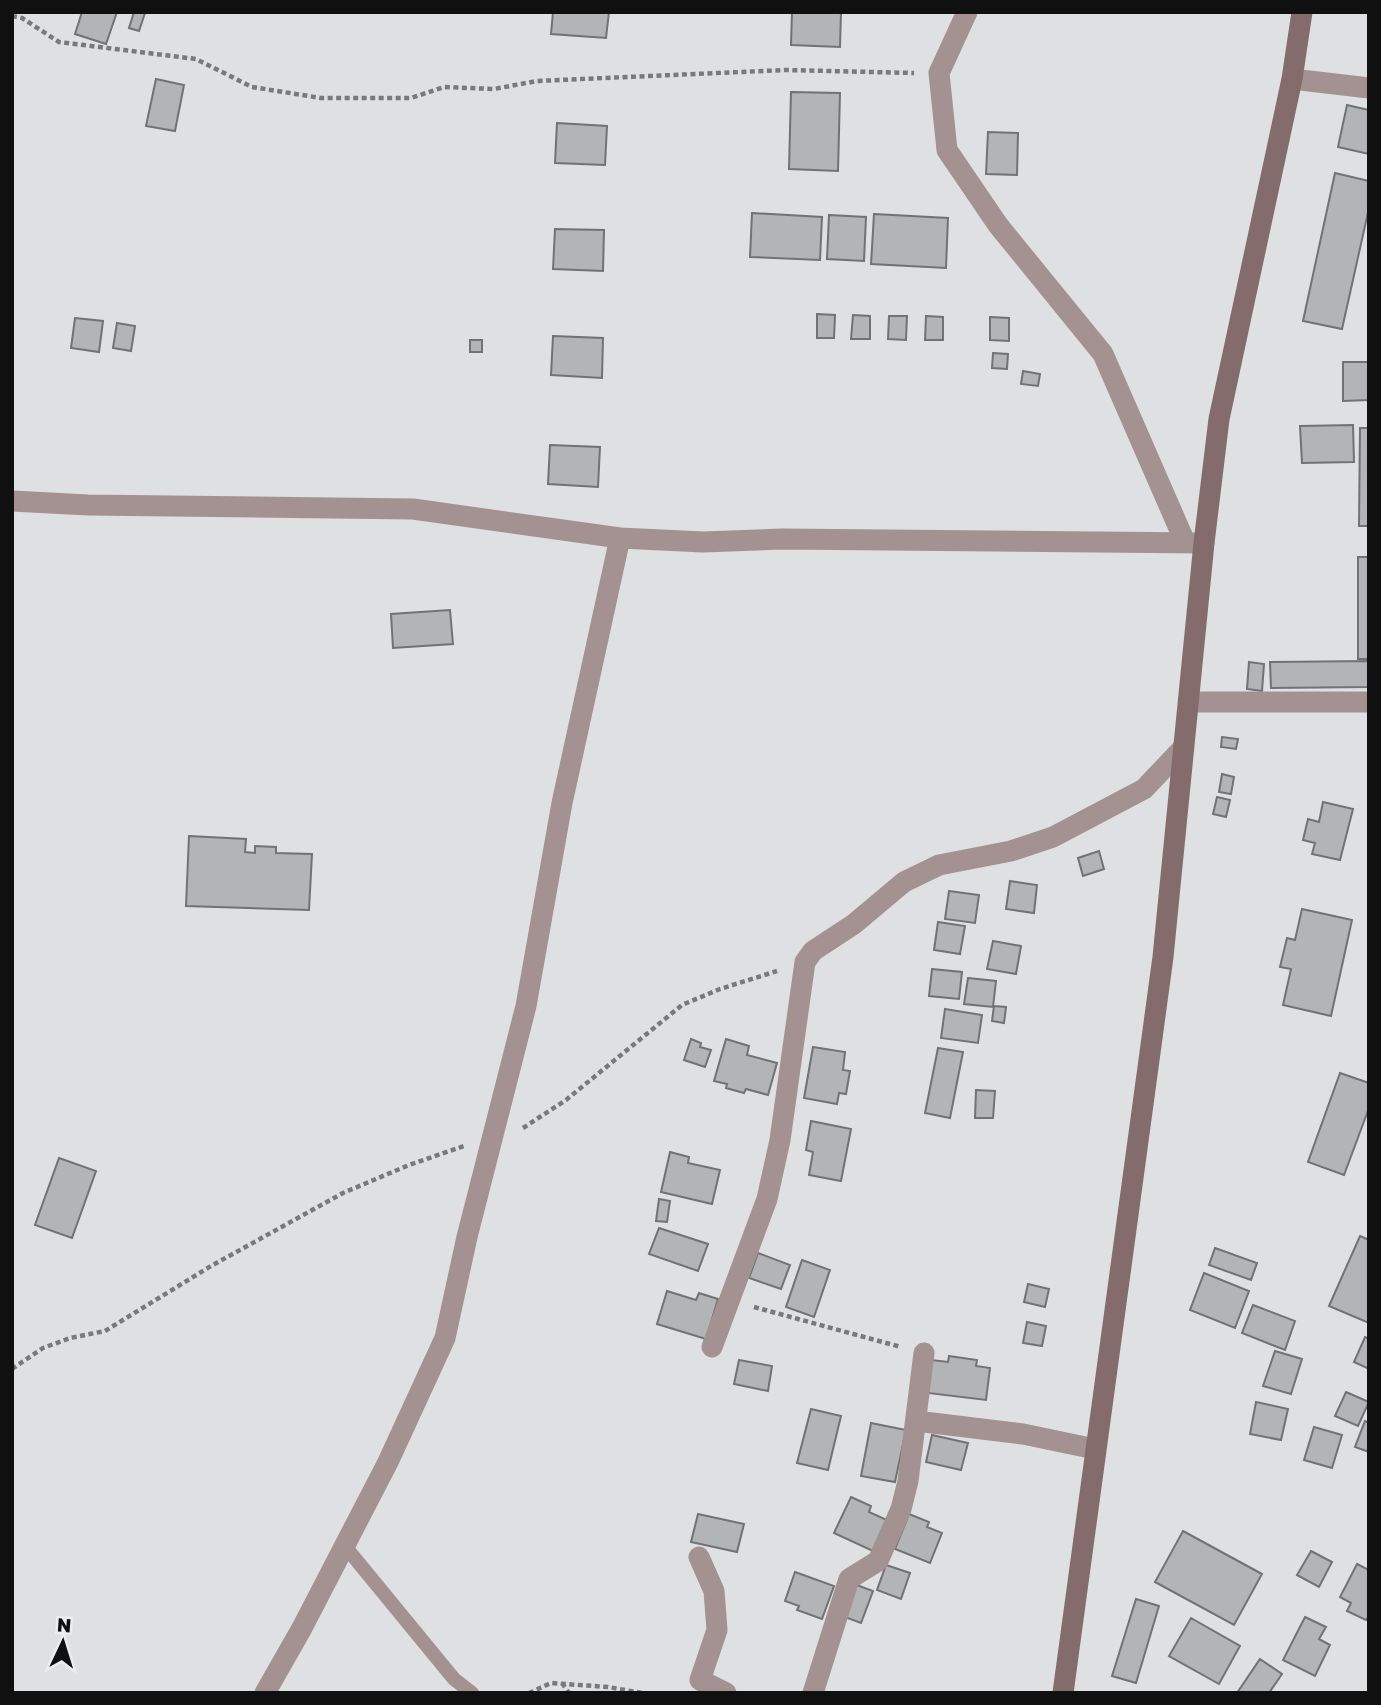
<svg xmlns="http://www.w3.org/2000/svg" width="1381" height="1705" font-family="'Golos Text',sans-serif">
<style>
.building{fill:#b3b4b6;stroke:#727275;stroke-width:2}
.lines{fill:none;stroke-linecap:round;stroke-linejoin:round}
.path{stroke:#78797b;stroke-width:4.5;stroke-dasharray:5 3.5;stroke-linecap:butt}
.lane{stroke:#a39291;stroke-width:14}
.street{stroke:#a39291;stroke-width:21}
.secondary{stroke:#856c6c;stroke-width:21}
</style>
<rect width="100%" height="100%" fill="#dee0e2"/>
<path class="building" d="M82,12H117L106,44L75,34Z
M134,12L145,13L139,31L129,28Z
M553,12H609L606,38L551,34Z
M792,12H841L840,47L791,45Z
M156,79L184,85L175,131L146,126Z
M791,92L840,93L838,171L789,169Z
M1347,105L1369,110V154L1338,147Z
M557,123L607,126L605,165L555,163Z
M988,132L1018,133L1017,175L986,174Z
M1335,173L1369,181V208L1342,329L1303,321Z
M752,213L822,217L820,260L750,257Z
M874,214L948,218L946,268L871,264Z
M829,215L866,217L864,261L827,259Z
M555,229L604,230L603,271L553,269Z
M817,314L835,315L834,338H817Z
M853,315L870,316V339H851Z
M889,316H907L906,340L888,339Z
M926,316L943,317V340H925Z
M990,317L1009,318V341L990,340Z
M75,318L103,321L99,352L71,348Z
M117,323L135,326L131,351L113,348Z
M553,336L603,338L602,378L551,375Z
M470,340H482V352H470Z
M993,353L1008,354L1007,369L992,368Z
M1343,362H1369V400L1343,401Z
M1023,371L1040,374L1038,386L1021,384Z
M1353,425L1354,462L1302,463L1300,426Z
M1360,428H1369V526H1359Z
M550,445L600,447L598,487L548,484Z
M1358,557H1369V659H1358Z
M450,610L453,644L393,648L391,614Z
M1369,661V687L1271,688L1270,662Z
M1249,662L1264,664L1262,691L1247,689Z
M1222,737L1238,739L1236,749L1221,747Z
M1222,774L1234,777L1231,794L1219,792Z
M1217,797L1230,800L1226,817L1213,814Z
M1323,802L1353,809L1340,860L1312,854L1315,843L1303,840L1308,819L1319,822Z
M189,836L246,839L245,852L255,853V846L276,847V853L312,854L309,910L186,906Z
M1099,851L1104,869L1083,876L1078,858Z
M1010,881L1037,885L1034,913L1006,909Z
M949,891L979,895L975,923L945,919Z
M1302,909L1352,920L1331,1016L1283,1005L1291,969L1280,967L1287,938L1295,940Z
M938,922L965,926L960,954L934,950Z
M993,941L1021,946L1016,974L987,969Z
M932,969L962,972L959,999L929,996Z
M968,978L996,981L993,1007L964,1004Z
M994,1006L1006,1007L1004,1023L992,1021Z
M945,1009L982,1015L978,1043L941,1038Z
M691,1039L701,1043L700,1047L711,1050L705,1067L684,1060Z
M726,1039L749,1046L747,1055L777,1063L768,1095L746,1089L744,1093L726,1088L727,1084L714,1081Z
M813,1047L845,1052L843,1070L850,1071L846,1094L839,1093L837,1104L804,1098Z
M938,1048L963,1052L950,1118L925,1113Z
M1340,1073L1369,1083V1108L1344,1175L1308,1162Z
M976,1090L995,1091L993,1118H975Z
M811,1121L851,1129L841,1181L809,1175L813,1152L806,1150Z
M670,1152L689,1157L688,1163L720,1170L712,1204L661,1192Z
M59,1158L96,1171L72,1238L35,1225Z
M659,1199L670,1201L667,1222L656,1221Z
M659,1228L708,1244L698,1271L649,1254Z
M1360,1236L1369,1240V1323L1329,1306Z
M1215,1248L1257,1263L1251,1280L1209,1265Z
M758,1253L790,1265L781,1289L749,1278Z
M802,1260L830,1270L814,1317L786,1307Z
M1204,1273L1249,1291L1235,1328L1190,1310Z
M1028,1284L1049,1289L1045,1307L1024,1302Z
M667,1291L696,1300L699,1293L718,1299L706,1339L657,1324Z
M1253,1305L1295,1321L1285,1350L1242,1333Z
M1027,1322L1046,1326L1042,1346L1023,1343Z
M1365,1337L1369,1339V1369L1354,1362Z
M1275,1351L1302,1359L1291,1394L1263,1386Z
M949,1356L977,1360L976,1366L990,1368L986,1400L928,1393L932,1360L948,1362Z
M739,1360L772,1366L768,1391L734,1384Z
M1346,1392L1369,1402L1358,1426L1335,1416Z
M1256,1402L1288,1409L1281,1440L1250,1434Z
M811,1409L841,1416L828,1470L797,1463Z
M1365,1421L1369,1423V1452L1355,1447Z
M871,1423L906,1430L895,1482L861,1476Z
M1314,1427L1342,1435L1332,1468L1304,1460Z
M932,1435L968,1443L961,1470L926,1462Z
M851,1497L871,1506L869,1512L889,1521L875,1552L834,1533Z
M698,1514L744,1524L737,1552L691,1542Z
M909,1514L929,1522L927,1527L942,1533L930,1563L895,1549Z
M1183,1531L1262,1574L1234,1625L1155,1582Z
M1311,1551L1332,1562L1319,1587L1297,1575Z
M1357,1564L1369,1570V1616L1366,1620L1347,1611L1351,1603L1340,1597Z
M886,1565L910,1573L901,1599L877,1590Z
M795,1572L834,1586L822,1619L797,1610L799,1606L785,1601Z
M854,1584L873,1591L861,1623L842,1616Z
M1136,1599L1159,1606L1136,1683L1112,1676Z
M1305,1617L1326,1627L1319,1639L1330,1645L1315,1676L1283,1660Z
M1191,1618L1240,1646L1219,1684L1169,1656Z
M1260,1659L1282,1674L1269,1693H1237Z"/>
<g class="lines">
<path class="path" d="M12,16L22,18L59,42L196,59L252,87L321,98H411L444,87L494,89L537,81L786,70L914,73
M523,1128L566,1100L682,1005L720,989L777,971
M754,1307L901,1347
M12,1369L43,1348L70,1338L105,1331L211,1266L343,1193L409,1165L464,1146
M562,1683L569,1693
M529,1693L551,1683L608,1687L642,1693"/>
<path class="lane" d="M344,1545L454,1679L472,1693"/>
<path class="street" d="M967,12L939,73L947,150L998,225L1103,354L1185,542
M1292,79L1369,88
M12,501L88,505L413,509L620,538L703,542L782,539L1204,543
M1189,702H1369
M712,1347L767,1199L780,1140L805,962L813,951L854,924L904,882L939,865L1011,851L1053,837L1144,789L1183,748
M916,1421L1023,1434L1095,1449
M699,1557L714,1591L717,1630L700,1680L726,1693
M265,1693L302,1628L388,1462L445,1338L467,1237L526,1006L562,803L620,538
M813,1693L849,1579L878,1561L901,1509L908,1481L924,1353"/>
<path class="secondary" d="M1063,1693L1163,957L1204,543L1219,419L1292,79L1302,12"/>
</g>
<rect width="1381" height="1705" fill="none" stroke="#101011" stroke-width="28"/>
<g transform="translate(63 1642) rotate(4)" stroke="#ebedf0" stroke-width="5" paint-order="stroke">
<path d="M0-5L12 26L0 18L-12 26Z" fill="#101011"/>
<text y="-10" font-size="19" font-weight="bold" text-anchor="middle" fill="#101011">N</text>
</g>
</svg>
